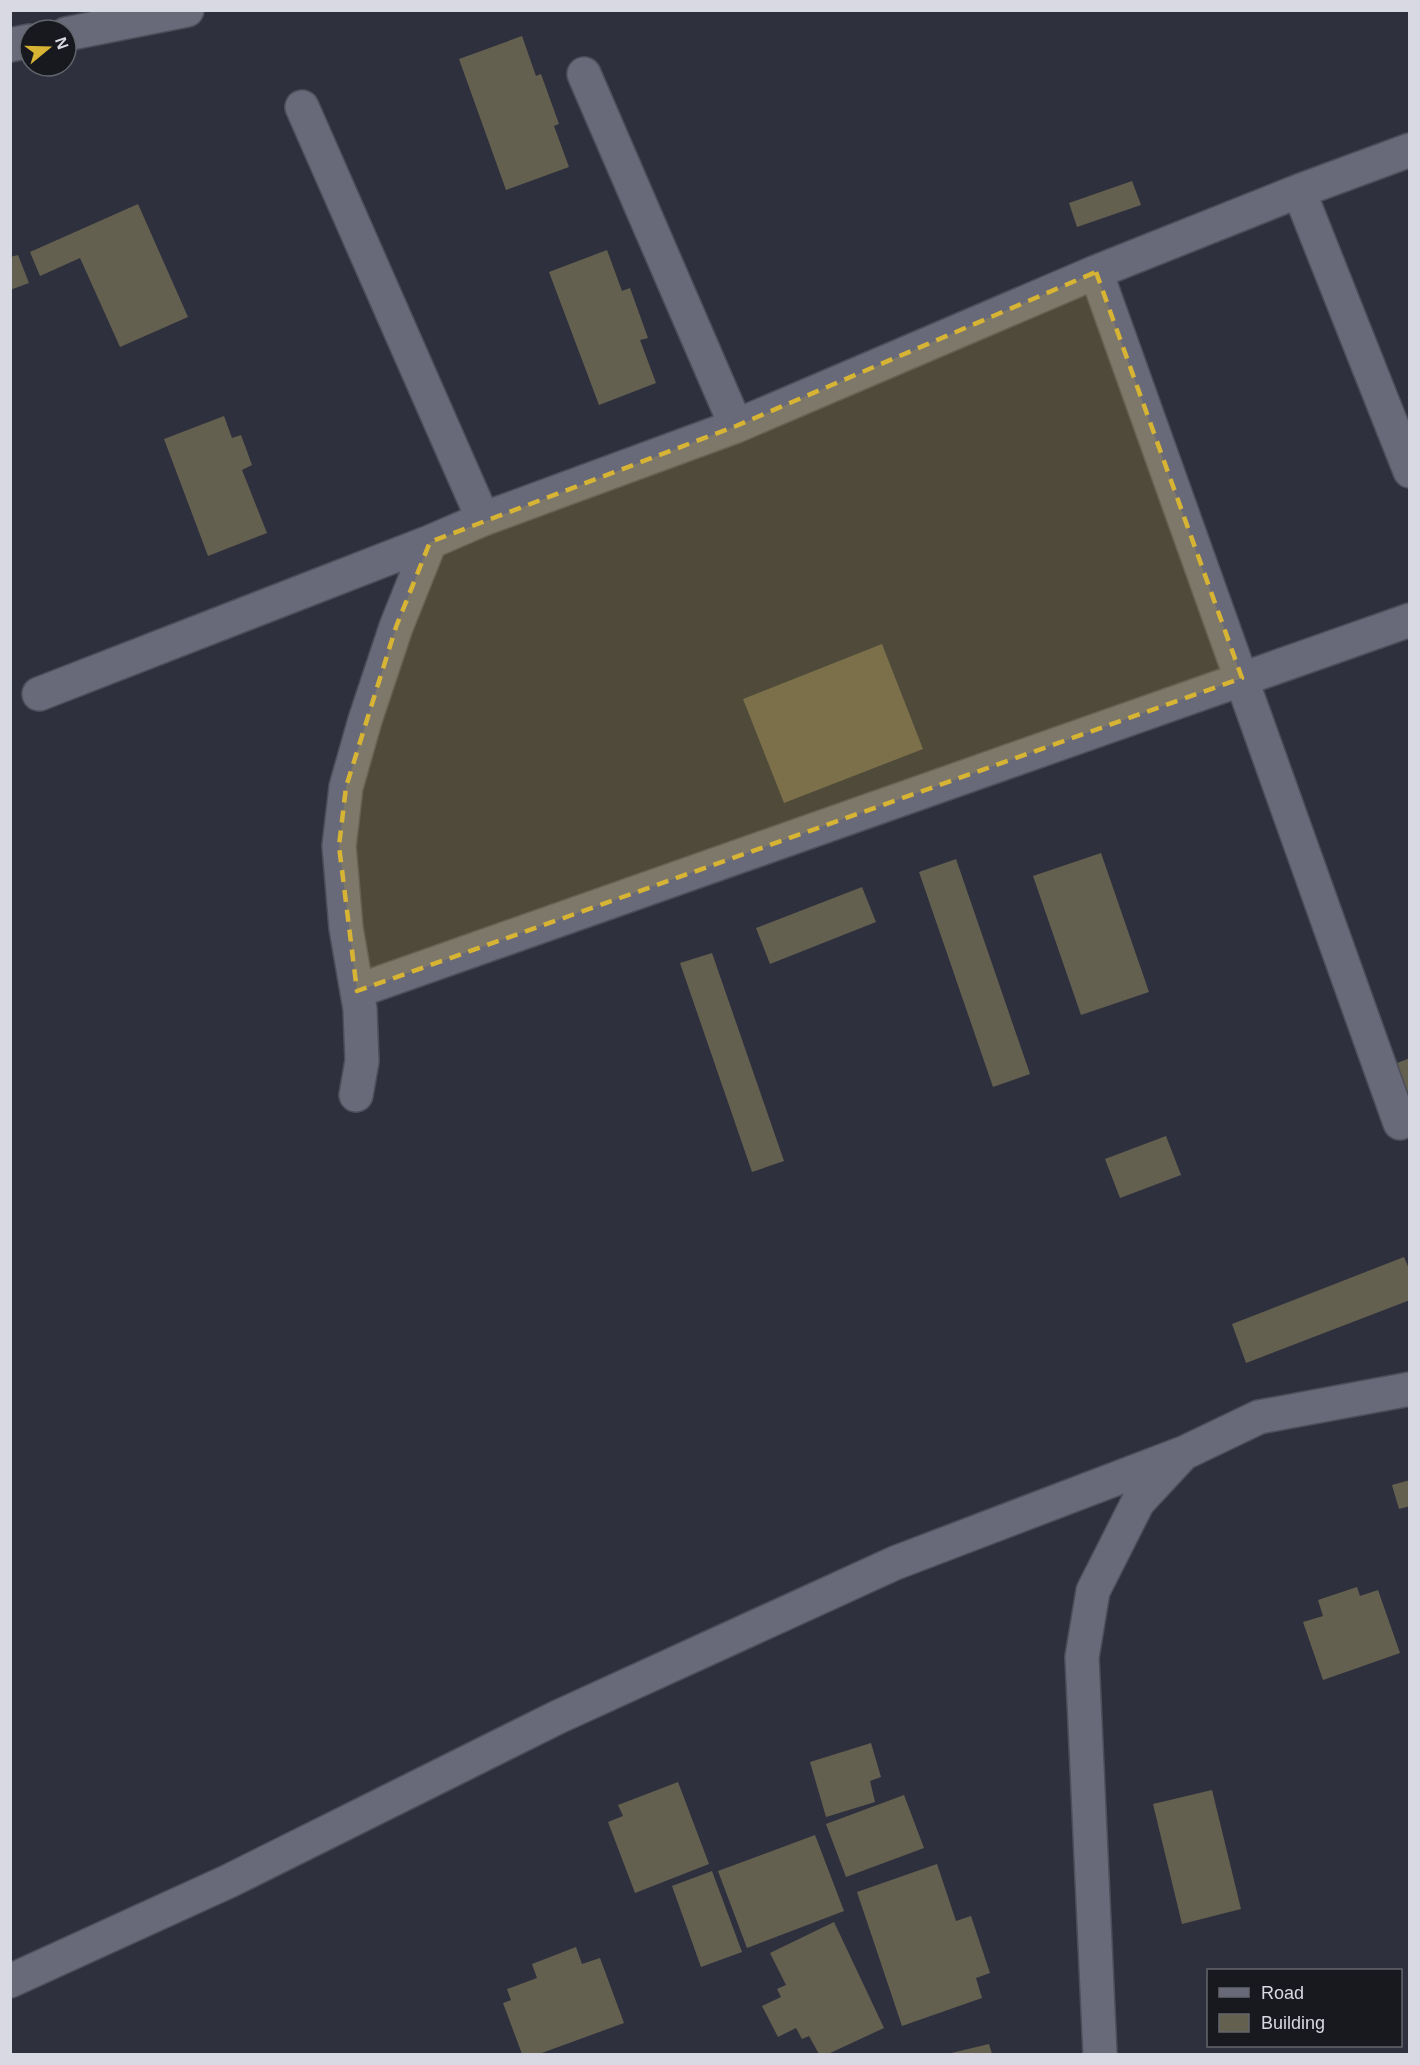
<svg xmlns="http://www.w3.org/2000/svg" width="1420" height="2065" font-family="Helvetica,sans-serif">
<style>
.building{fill:#64604f}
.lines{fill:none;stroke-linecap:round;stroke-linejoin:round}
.minor-casing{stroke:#4d4e5a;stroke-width:36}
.minor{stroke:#686979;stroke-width:33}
.marked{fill:#d7b434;fill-opacity:0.2;stroke:#d7b434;stroke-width:4.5;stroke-dasharray:12 8;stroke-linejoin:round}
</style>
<rect width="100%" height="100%" fill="#2f303e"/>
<path class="building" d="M522,36L536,76L541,74L559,124L554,126L569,167L506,190L459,59Z
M1132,181L1141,205L1077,227L1069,203Z
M138,204L188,317L120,347L80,258L40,276L30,252Z
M607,250L622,291L630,288L648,338L640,340L656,383L599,405L549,272Z
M18,255L29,283L10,290V257Z
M224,416L232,438L241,435L252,465L242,470L267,533L208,556L164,439Z
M882,644L923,749L784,803L743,699Z
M1101,853L1149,992L1081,1015L1033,876Z
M956,859L1030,1074L993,1087L919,872Z
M862,887L876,922L770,964L756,928Z
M712,953L784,1161L752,1172L680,963Z
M1410,1058V1096H1409L1397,1063Z
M1166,1136L1181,1175L1120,1198L1105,1159Z
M1404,1257L1410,1271V1300L1246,1363L1232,1324Z
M1410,1480V1506L1399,1509L1392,1485Z
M1357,1587L1360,1596L1378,1590L1400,1653L1323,1680L1303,1622L1323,1616L1318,1600Z
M871,1743L881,1777L870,1781L875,1802L826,1817L810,1762Z
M678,1782L709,1864L635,1893L608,1822L623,1816L618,1805Z
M1212,1790L1241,1909L1182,1924L1153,1804Z
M904,1795L924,1848L846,1877L826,1824Z
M815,1835L844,1911L747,1948L718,1871Z
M937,1864L956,1921L971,1916L990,1973L976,1978L982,1998L902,2026L857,1892Z
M712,1871L742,1952L701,1967L672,1886Z
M834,1922L884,2028L828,2054H819L809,2036L802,2039L796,2028L778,2037L762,2006L781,1997L777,1989L786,1985L770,1953Z
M576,1947L582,1964L600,1958L624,2023L539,2054H522L503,2003L511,2000L507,1989L537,1978L532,1964Z
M989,2044L992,2054H947Z"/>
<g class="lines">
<g class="minor-casing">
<path id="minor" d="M66,34L187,10
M10,45L30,41
M584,74L736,426
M302,107L483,519
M1299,191L1410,471
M1096,272L1400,1123
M39,694L430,542L483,519L736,426L1096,272L1299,191L1410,150
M357,991L1410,620
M356,1095L362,1061L360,1009L346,928L339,846L346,787L365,720L396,627L430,542
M10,1981L229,1881L558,1717L895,1563L1186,1452L1259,1417L1410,1389
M1100,2054L1082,1657L1093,1591L1138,1502L1180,1457"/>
</g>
<use href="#minor" class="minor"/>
</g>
<path class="marked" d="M1096,272L1242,678L357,991L339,846L346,787L396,627L430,542L736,426Z"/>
<rect width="1420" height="2065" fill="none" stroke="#d8d9e2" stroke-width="24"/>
<rect x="1207" y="1969" width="195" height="78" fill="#18181f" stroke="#65656d" stroke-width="1.5"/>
<rect x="1219" y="1988" width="30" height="9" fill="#686979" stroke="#65656d" stroke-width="1.5"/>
<text x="1261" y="1999" font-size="18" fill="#d8d9e2">Road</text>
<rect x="1219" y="2014" width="30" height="18" fill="#64604f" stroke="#65656d" stroke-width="1.5"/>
<text x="1261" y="2029" font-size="18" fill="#d8d9e2">Building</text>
<g transform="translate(48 48) rotate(71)"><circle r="28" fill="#18181f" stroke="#65656d" stroke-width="1.5"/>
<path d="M0-4.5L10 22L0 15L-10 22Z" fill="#d7b434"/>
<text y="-9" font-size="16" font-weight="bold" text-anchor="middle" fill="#d8d9e2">N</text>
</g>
</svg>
